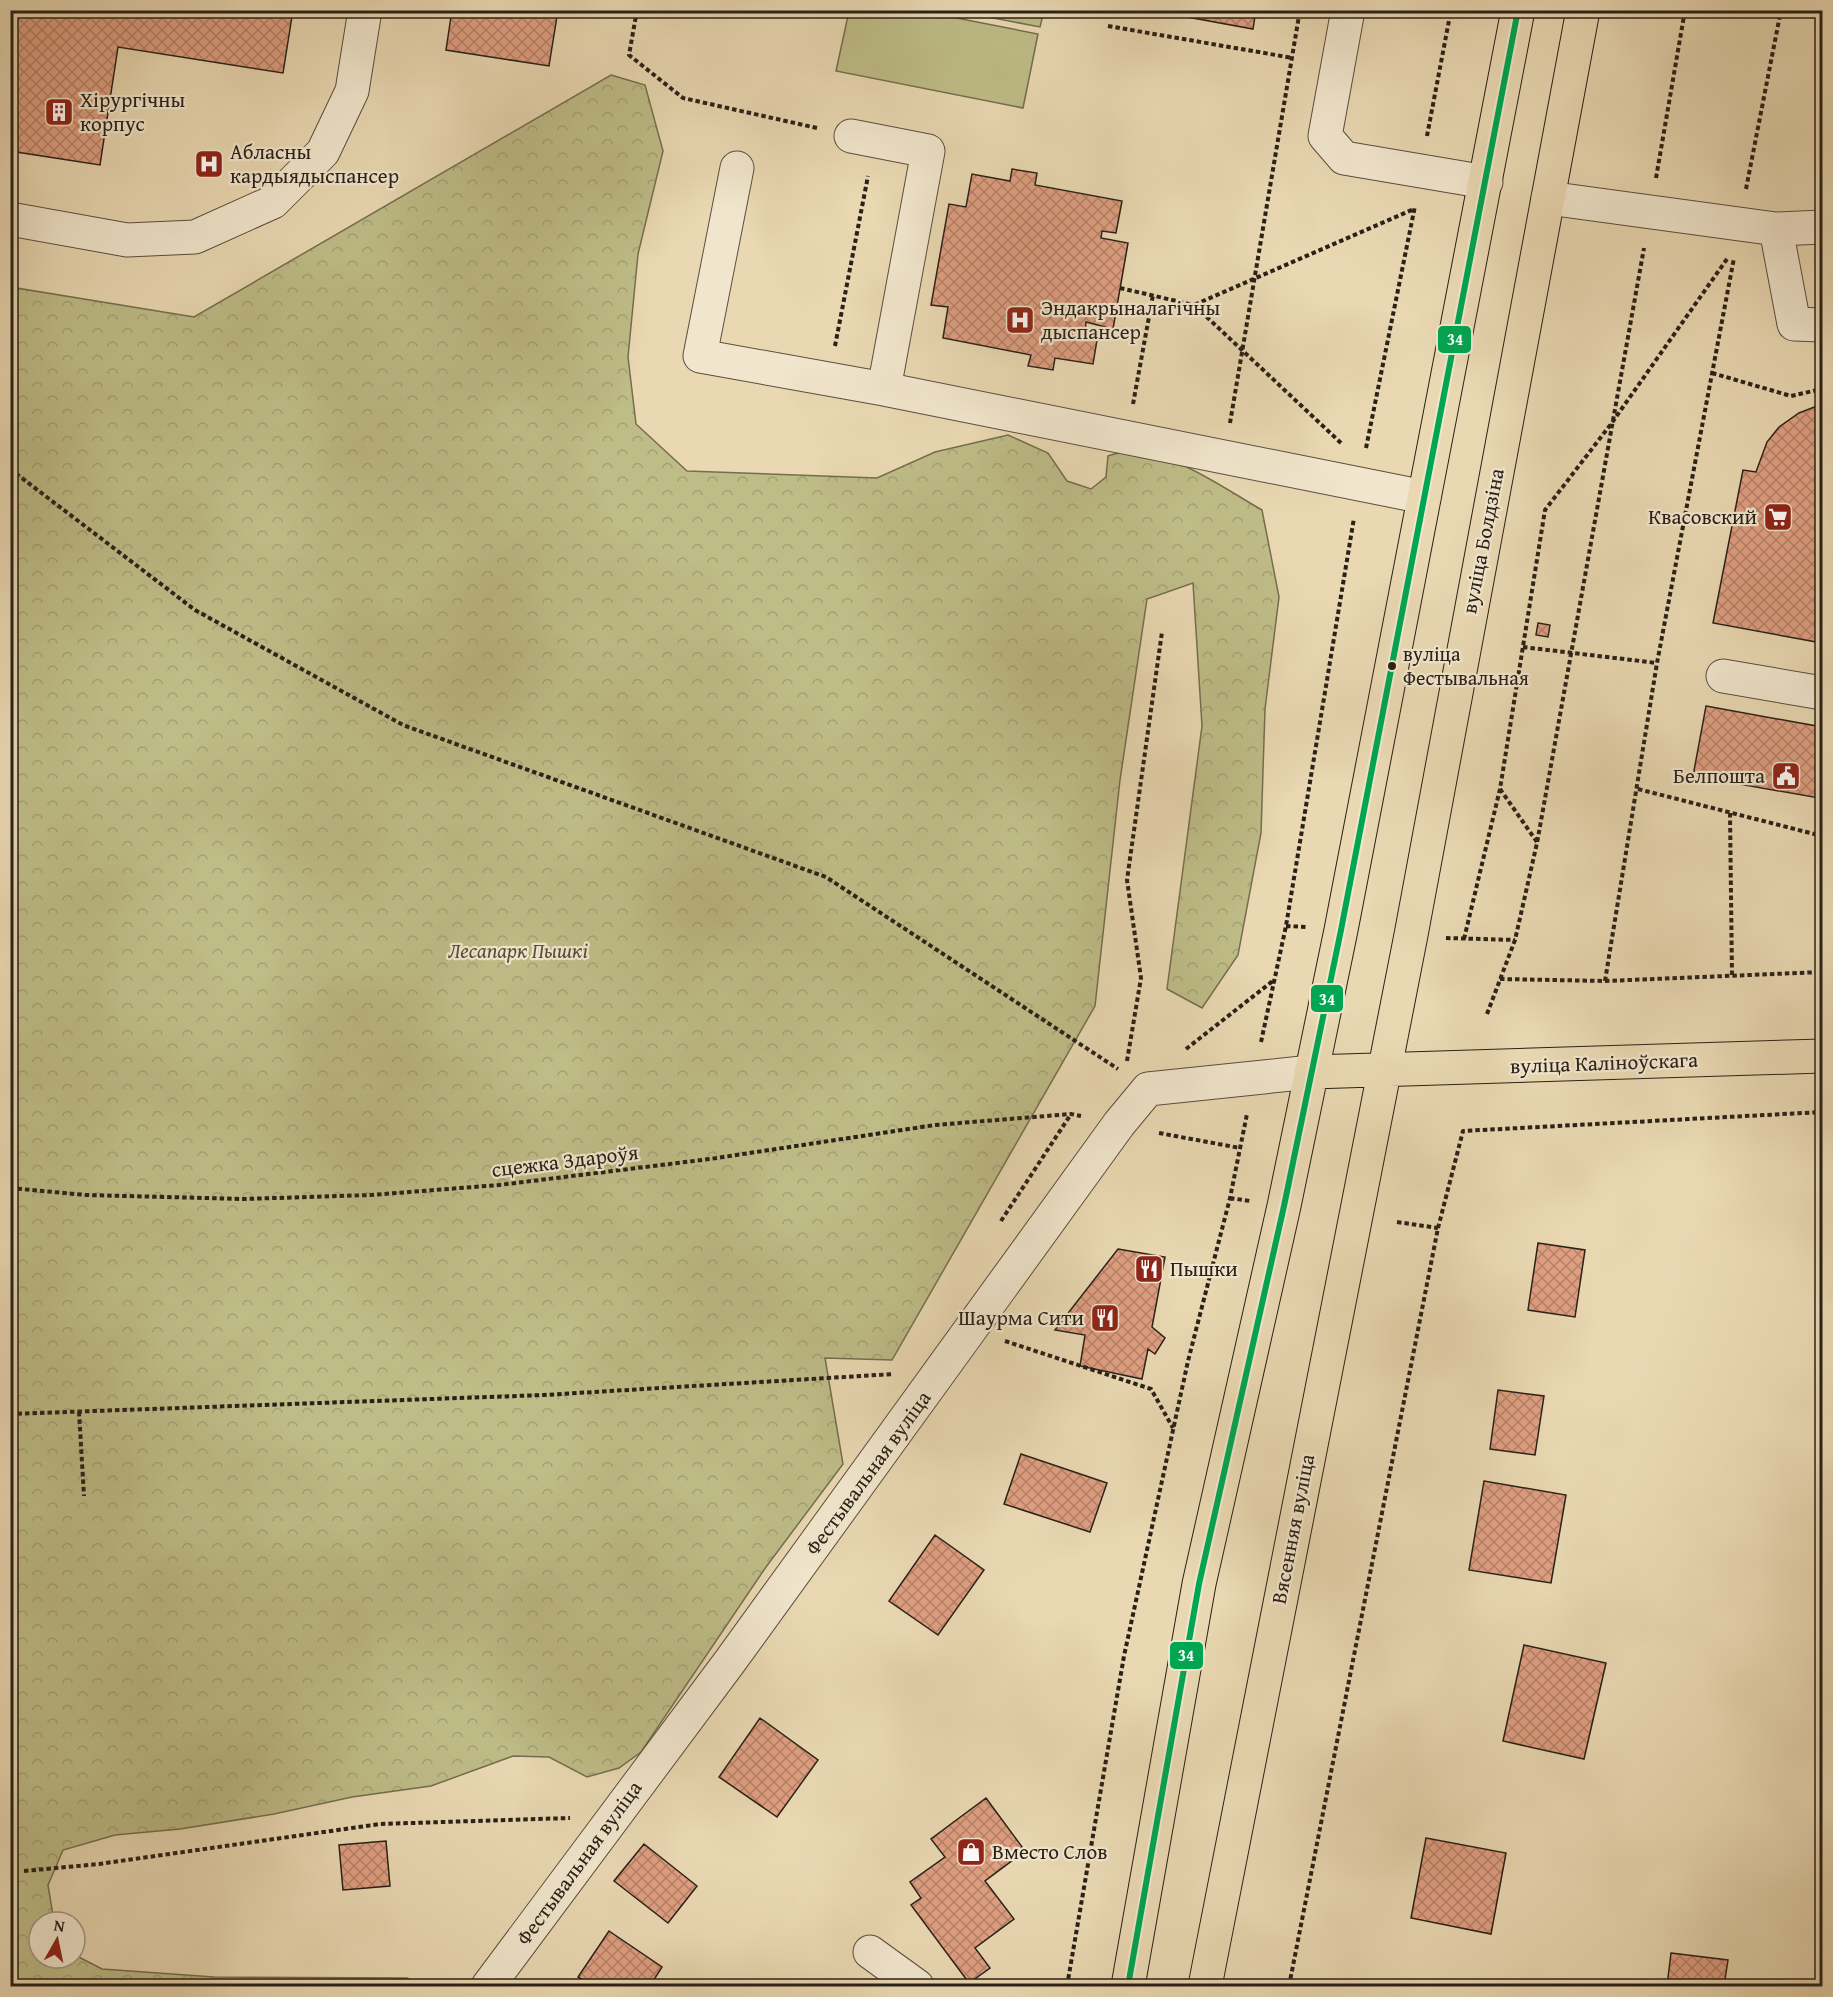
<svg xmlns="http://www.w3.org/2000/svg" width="1833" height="1997" font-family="'Gentium Book Plus',serif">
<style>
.forest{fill:url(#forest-crowns);stroke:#746e50;stroke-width:1.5}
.pitch{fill:#bebc87;stroke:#746e50;stroke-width:1.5}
.building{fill:url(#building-cross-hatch);stroke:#2a2018;stroke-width:1.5}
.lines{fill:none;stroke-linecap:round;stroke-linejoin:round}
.minor-casing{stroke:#5a4e3e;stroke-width:35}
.major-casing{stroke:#2a2018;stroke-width:35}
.path{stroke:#2a2018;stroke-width:4;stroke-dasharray:4.5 3;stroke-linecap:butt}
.minor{stroke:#f1e6cd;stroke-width:33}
.major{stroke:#e9d8b2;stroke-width:33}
.bus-1-casing{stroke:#f1e6cd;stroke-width:10}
.bus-1{stroke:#00a651;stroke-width:6}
.bus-dot{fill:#2a2018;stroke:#f1e6cd;stroke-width:2}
.labels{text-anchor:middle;stroke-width:4.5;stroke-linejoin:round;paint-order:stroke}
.bus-label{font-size:20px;fill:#2a2018;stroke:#f1e6cd;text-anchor:start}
.poi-label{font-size:21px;fill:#2a2018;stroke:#f1e6cd;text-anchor:start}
.street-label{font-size:21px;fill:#2a2018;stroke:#f1e6cd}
.park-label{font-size:21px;font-style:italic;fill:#564f39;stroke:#f1e6cd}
.line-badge{stroke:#f1e6cd;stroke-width:2}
.badge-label{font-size:16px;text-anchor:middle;font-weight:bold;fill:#fff}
</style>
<defs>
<pattern id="forest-crowns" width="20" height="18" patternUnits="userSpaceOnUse" patternTransform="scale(1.5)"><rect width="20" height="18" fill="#bebc87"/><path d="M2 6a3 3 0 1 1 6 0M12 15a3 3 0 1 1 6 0" fill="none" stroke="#a3a174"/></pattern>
<pattern id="building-cross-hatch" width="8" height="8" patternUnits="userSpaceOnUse" patternTransform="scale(1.5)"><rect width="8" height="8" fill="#df9f81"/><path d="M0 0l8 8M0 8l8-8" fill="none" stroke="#b58169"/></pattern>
</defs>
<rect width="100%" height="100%" fill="#e9d8b2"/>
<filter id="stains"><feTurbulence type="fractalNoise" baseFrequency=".00333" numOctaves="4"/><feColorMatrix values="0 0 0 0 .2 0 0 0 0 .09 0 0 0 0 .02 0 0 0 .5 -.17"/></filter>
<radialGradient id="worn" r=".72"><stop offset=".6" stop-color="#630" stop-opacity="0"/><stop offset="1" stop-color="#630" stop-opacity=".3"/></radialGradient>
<path class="forest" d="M611,75L645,85L663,151L638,254L628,357L636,424L687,471L877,478L935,452L1008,435L1048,453L1067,481L1091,489L1106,477L1108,456C1158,438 1219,486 1262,510L1279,597L1265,709L1261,833L1238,955L1202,1008L1167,989L1202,726L1193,583L1147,599L1120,780L1095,1006L892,1360L825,1358L843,1464L766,1567L641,1752L619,1768L587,1777L549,1757L513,1756L431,1786L352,1797L274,1814L180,1829L115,1835L63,1850L48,1885L54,1922H39V1958H75V1955L102,1969L214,1977L407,1978L421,1986H11L10,287L194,317Z"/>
<path class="pitch" d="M849,11H921L1038,34L1023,108L836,71Z
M957,11H1044L1040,27Z"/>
<path class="building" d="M10,10H293L283,73L118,47L100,165L10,151Z
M452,10H558L549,66L446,50Z
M1149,10H1256L1253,29Z
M1012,169L1037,173L1035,185L1122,201L1116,233L1102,231L1101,238L1128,243L1113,329L1086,322L1085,332L1098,334L1093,364L1055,358L1053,370L1028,366L1031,355L943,338L948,307L931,305L949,204L966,207L972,174L1010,181Z
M1822,404V643L1713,623L1743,470L1756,472L1767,442L1779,427L1799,413Z
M1538,623L1550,625L1548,637L1536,635Z
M1706,706L1822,727V779L1819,798L1693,776Z
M1538,1243L1585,1250L1575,1317L1528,1310Z
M1118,1249L1165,1257L1152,1327L1165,1338L1155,1354L1148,1349L1142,1379L1080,1366L1085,1335L1055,1330Z
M1498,1390L1544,1396L1535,1455L1490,1449Z
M1021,1454L1107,1483L1090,1532L1004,1504Z
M1484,1481L1566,1495L1551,1583L1469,1570Z
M935,1535L984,1570L938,1635L889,1601Z
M1524,1645L1606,1663L1584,1759L1503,1741Z
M760,1718L818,1760L777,1817L719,1777Z
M986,1798L1025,1851L985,1881L1014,1919L975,1948L990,1968L969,1983L911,1905L921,1898L910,1882L945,1857L931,1839Z
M1426,1838L1506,1853L1491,1934L1411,1918Z
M386,1841L390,1886L343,1890L339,1845Z
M644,1844L697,1886L668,1923L614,1881Z
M609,1931L662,1967L650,1986H593L578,1977Z
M1671,1953L1728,1960L1724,1986H1667Z"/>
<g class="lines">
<g class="minor-casing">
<path id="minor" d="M1348,10L1325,136L1344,158L1486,182
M851,136L928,151L884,389L1424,497
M737,168L700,356L884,389
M1548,198L1776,229L1822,227
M10,219L127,240L195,237L273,202L323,152L352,91L365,10
M1776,229L1794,324L1822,325
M1723,676L1822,693
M870,1952L917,1986
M488,1986L731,1660L1119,1124L1148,1089L1311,1072"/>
</g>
<g class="major-casing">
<path id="major" d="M1311,1072L1822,1056
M1128,1986L1199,1584L1284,1206L1341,930L1518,10
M1205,1986L1411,935L1583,10"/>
</g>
<path class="path" d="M637,10L629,55L683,98L817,128
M1108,26L1293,58
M1427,136L1451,10
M1656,178L1685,10
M1746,189L1781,10
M1120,288L1194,305
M835,346L868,176
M1712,373L1791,396L1822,389
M1133,404L1153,295
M1230,423L1300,10
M1341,443L1194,305L1414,209
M1366,448L1415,206
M10,469L195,610L403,725L826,877L1118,1069
M1523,647L1657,663
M1500,789L1537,842
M1638,789L1822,836
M1730,813L1732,975
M1286,926L1306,927
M1446,938L1515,940
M1464,939L1500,789L1545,510L1611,424L1727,259
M1500,979L1605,981L1822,972
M1605,981L1657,663L1734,258
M1487,1014L1515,940L1537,843L1644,248
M1261,1042L1286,926L1354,518
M1186,1049L1274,980
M1127,1061L1141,978L1127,880L1162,632
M1159,1133L1240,1148
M10,1188L86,1195L244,1199L371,1195L499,1185L710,1159L935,1125L1071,1114L1081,1116
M1230,1198L1250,1201
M1001,1221L1071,1114
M1397,1222L1438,1228
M1005,1341L1151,1389L1173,1428
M79,1412L84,1496
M10,1414L544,1395L894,1374
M24,1871L99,1864L380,1824L570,1818
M1067,1986L1124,1656L1188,1361L1230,1198L1247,1114
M1289,1986L1438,1228L1463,1131L1822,1112"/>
<use href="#minor" class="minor"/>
<use href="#major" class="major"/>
<g class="bus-1-casing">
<path id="bus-1" d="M1128,1986L1199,1584L1284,1206L1341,930L1518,10"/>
</g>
<use href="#bus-1" class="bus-1"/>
</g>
<defs>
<g id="building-square" transform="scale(1.5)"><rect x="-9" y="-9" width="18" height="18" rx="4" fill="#8f2418" stroke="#f1e6cd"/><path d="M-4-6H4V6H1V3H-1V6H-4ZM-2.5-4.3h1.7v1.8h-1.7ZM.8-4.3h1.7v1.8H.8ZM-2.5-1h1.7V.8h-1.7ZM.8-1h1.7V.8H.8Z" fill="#fff"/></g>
<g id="hospital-square" transform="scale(1.5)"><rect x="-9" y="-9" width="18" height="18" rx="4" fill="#8f2418" stroke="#f1e6cd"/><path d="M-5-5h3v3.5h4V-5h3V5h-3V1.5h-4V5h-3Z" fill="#fff"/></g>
<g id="supermarket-square" transform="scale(1.5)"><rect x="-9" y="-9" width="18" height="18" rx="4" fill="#8f2418" stroke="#f1e6cd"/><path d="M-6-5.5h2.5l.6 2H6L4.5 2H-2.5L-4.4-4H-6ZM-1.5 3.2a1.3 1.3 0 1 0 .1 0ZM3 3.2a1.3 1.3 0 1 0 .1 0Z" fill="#fff"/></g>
<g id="civic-square" transform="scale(1.5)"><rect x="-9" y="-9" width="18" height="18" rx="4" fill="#8f2418" stroke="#f1e6cd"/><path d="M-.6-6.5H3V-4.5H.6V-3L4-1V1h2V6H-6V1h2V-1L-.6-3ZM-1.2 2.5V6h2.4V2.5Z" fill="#fff"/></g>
<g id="restaurant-square" transform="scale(1.5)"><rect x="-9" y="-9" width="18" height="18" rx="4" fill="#8f2418" stroke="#f1e6cd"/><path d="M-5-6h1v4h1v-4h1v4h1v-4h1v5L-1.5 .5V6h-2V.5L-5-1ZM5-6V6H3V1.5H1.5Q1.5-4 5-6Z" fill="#fff"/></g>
<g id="shop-square" transform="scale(1.5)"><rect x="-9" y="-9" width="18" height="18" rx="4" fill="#8f2418" stroke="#f1e6cd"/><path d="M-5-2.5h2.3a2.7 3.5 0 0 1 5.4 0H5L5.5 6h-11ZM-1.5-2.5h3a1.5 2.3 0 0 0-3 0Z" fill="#fff"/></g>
</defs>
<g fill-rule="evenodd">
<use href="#building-square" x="59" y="112"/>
<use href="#hospital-square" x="209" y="164"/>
<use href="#hospital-square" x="1020" y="320"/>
<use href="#supermarket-square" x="1778" y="517"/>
<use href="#civic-square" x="1786" y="776"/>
<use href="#restaurant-square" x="1149" y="1269"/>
<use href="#restaurant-square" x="1105" y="1318"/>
<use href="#shop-square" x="971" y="1852"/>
</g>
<circle class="bus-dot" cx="1392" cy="666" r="5"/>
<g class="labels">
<g class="bus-label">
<text x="1403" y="661">вуліца<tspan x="1403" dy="24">Фестывальная</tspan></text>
</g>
<g class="poi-label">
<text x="80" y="107">Хірургічны<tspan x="80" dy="24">корпус</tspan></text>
<text x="230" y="159">Абласны<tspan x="230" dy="24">кардыядыспансер</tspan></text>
<text x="1041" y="315">Эндакрыналагічны<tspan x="1041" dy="24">дыспансер</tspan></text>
<text x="1757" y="524" text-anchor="end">Квасовский</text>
<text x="1765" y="783" text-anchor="end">Белпошта</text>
<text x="1170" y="1276">Пышки</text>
<text x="1084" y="1325" text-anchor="end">Шаурма Сити</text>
<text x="992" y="1859">Вместо Слов</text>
</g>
<g class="street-label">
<text transform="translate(1483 541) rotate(-79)" y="7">вуліца Болдзіна</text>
<text transform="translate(1604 1063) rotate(-2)" y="7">вуліца Каліноўскага</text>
<text transform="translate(565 1161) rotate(-7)" y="7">сцежка Здароўя</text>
<text transform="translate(868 1473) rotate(-54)" y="7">Фестывальная вуліца</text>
<text transform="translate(1293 1529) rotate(-79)" y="7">Вясенняя вуліца</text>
<text transform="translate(579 1863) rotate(-54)" y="7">Фестывальная вуліца</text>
</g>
<g class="park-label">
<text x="518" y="958">Лесапарк Пышкі</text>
</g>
</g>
<g class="line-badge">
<rect x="1437" y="325" width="35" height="29" rx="6" fill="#00a651"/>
<rect x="1310" y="984" width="34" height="29" rx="6" fill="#00a651"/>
<rect x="1169" y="1641" width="35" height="29" rx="6" fill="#00a651"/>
</g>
<g class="badge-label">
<text x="1455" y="345">34</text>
<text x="1327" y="1005">34</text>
<text x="1186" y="1661">34</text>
</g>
<rect width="1833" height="1997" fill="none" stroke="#e9d8b2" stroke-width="36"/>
<rect x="12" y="12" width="1809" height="1973" fill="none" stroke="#2a2018" stroke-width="3"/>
<rect x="18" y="18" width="1797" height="1961" fill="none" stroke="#2a2018" stroke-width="1.5"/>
<g transform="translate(57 1940) rotate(9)"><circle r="28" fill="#f1e6cd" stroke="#a19785" stroke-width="1.5"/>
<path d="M0-4.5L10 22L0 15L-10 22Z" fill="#8f2418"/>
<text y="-9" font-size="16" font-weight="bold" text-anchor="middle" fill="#2a2018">N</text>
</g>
<rect width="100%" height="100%" filter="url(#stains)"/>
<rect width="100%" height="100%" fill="url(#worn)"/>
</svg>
